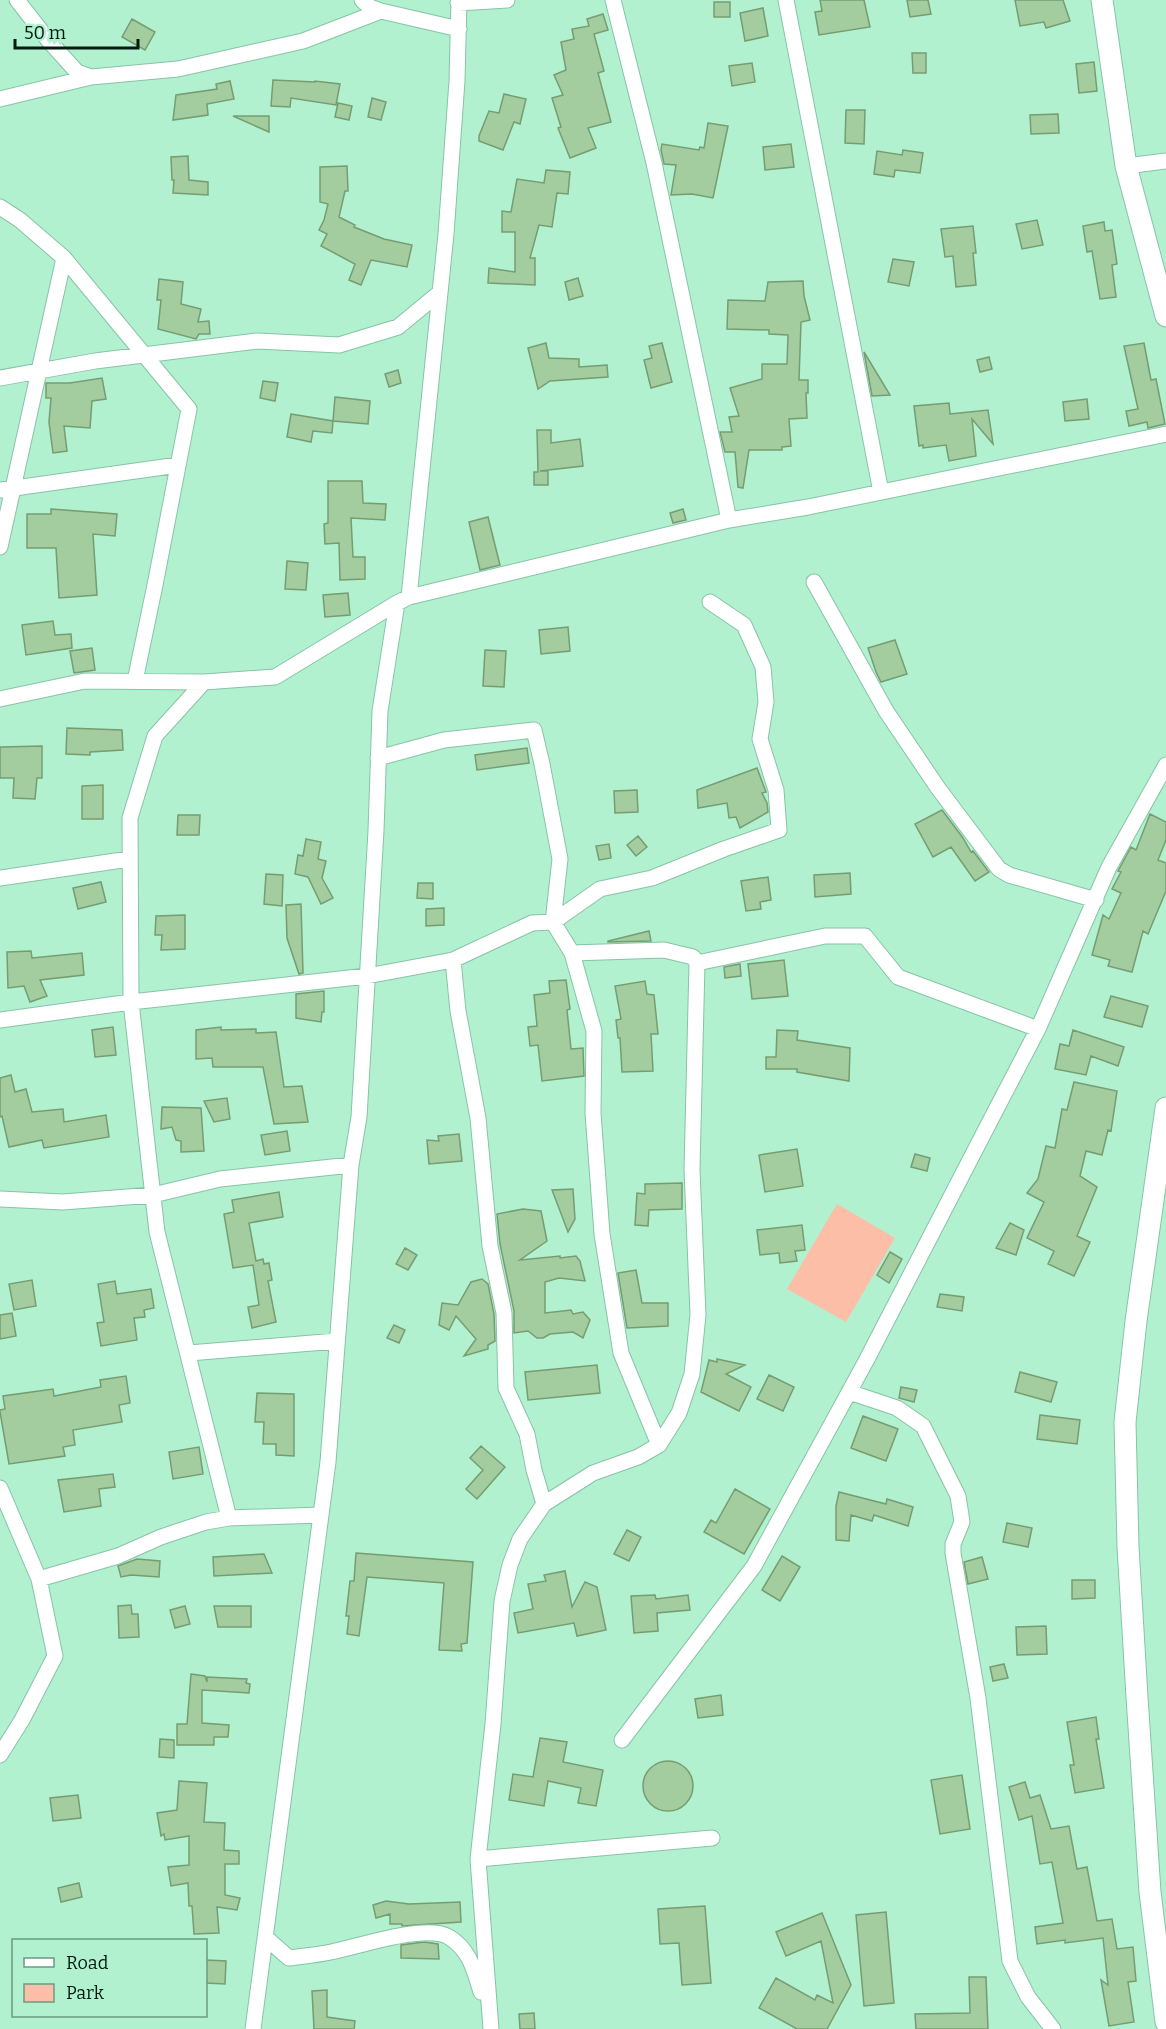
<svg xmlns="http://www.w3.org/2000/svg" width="1166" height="2029" font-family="Bitter,serif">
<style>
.green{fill:#fcbea7}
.building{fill:#a3cd9e;stroke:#759d71;stroke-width:1.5}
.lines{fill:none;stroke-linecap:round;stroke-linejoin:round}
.street-casing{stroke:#86c4a5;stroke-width:17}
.secondary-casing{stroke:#86c4a5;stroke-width:23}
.street{stroke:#fff;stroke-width:15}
.secondary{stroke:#fff;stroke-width:21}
</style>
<rect width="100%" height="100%" fill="#b1f1d0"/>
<path class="green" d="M837,1204L895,1238L846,1322L787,1289Z"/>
<path class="building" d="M820,0H864L870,27L819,35L815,12L822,11Z
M907,0H928L931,14L910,17Z
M1015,0H1063L1070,21L1046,28L1044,22L1020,26Z
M714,2H730V17H714Z
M763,8L768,36L745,41L740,13Z
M603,14L608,30L594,34L604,71L598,73L611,122L588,128L596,148L570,158L558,128L561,127L552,98L563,95L554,75L566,70L561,42L574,39L572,29L589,26L587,19Z
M132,19L155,32L145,50L122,37Z
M912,53H926V73H913Z
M1094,62L1097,91L1079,93L1076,64Z
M752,63L755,82L732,86L729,66Z
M273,80L315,82V81L340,84L336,105L291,98L290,107L271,106Z
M230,81L234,99L207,104L208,115L173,120L176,95L217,89L216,84Z
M504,94L526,99L520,124L514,122L503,150L479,141V136L489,111L499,113Z
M372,98L386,102L381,120L368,117Z
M338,103L352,106L349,120L335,117Z
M846,110H865L864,144L845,143Z
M1058,114L1059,133L1031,134L1030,115Z
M233,116H269V132Z
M708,123L728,126L713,198L692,194L671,195L676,165L664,164L661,150L662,144L699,150L700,147L704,148Z
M791,144L794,167L765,170L763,147Z
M903,150L923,153L920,173L895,170L894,177L874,174L877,151L902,155Z
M188,156L189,180L208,182V195L173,193L174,180H172L171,157Z
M347,166L348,191H345L339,217L355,225L354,227L384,239L412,245L407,267L371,260L361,285L349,280L355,264L321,246L327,234L319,230L324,220L328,204L320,202V167Z
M546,170L570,172L568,194L557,193L552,227L539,225L530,258H535V285L488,283L489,268L515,272V232H502V211L511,212L517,179L544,183Z
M1037,220L1043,245L1022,249L1016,224Z
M1104,222L1105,231L1112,230L1117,264L1112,265L1116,297L1100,299L1092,251L1087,252L1083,226Z
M973,226L976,253H973L976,285L956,287L953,256L945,257L941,229Z
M893,259L914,262L909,286L888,282Z
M578,278L583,296L569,300L565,282Z
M159,279L183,282L181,304L201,309L198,322L209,321L210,334H199L196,339L158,329L161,300H157Z
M803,281L804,296L810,320L801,322L799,380H808V393H806L807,418L789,419L791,446L782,447V450H749L743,488L738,487L735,452H725L720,432H732L729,417L739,416L730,388L762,379V364H787L788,335L769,334V330L727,329L728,300L765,301L768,282Z
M546,343L549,358L579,359V367L607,365L608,377L550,381L538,389L528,348Z
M662,343L672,382L651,388L644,360L652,358L649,346Z
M1144,343L1151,380L1156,379L1165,424L1148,428L1147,422L1129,426L1126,411L1138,409L1124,346Z
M864,352L890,395L872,396Z
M989,357L992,369L980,372L977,360Z
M398,370L401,383L389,387L385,374Z
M102,378L106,399L92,401L90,428L64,426L67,451L53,453L49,422L51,398H46V383H70Z
M263,381L278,383L275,401L260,398Z
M335,397L370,401L368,424L333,421Z
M1087,399L1089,419L1065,421L1063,402Z
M949,403L950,414L988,410L993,444L972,419L976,456L949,461L946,445L923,448V445L919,446L914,406Z
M291,414L333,421L332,433L313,431L311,442L287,437Z
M537,430H551V443L580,439L583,466L540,471H548V485H534V472H538Z
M328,481H362L363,503L386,504L385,520L351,518L353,557H365V579L340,580L339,543L325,544L324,524L328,523Z
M51,509L117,514L115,536L93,534L97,595L59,598L56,548H27V514H51Z
M683,509L686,520L673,523L670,513Z
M488,517L500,565L480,570L469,522Z
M287,561L308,563L306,590L285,589Z
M348,593L350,615L325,617L323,595Z
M53,621L55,635L71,634L72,648L26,655L22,625Z
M568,627L570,651L541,654L539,630Z
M895,640L907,674L881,682L876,672L868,648Z
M92,648L95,670L74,673L70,651Z
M485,650L506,651L504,687L483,686Z
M67,728L122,730L123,750L90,752V755L66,754Z
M42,746V778H37L35,799L13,798L14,778H0V747Z
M527,748L529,763L477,770L475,755Z
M757,768L766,792L762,793L767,803L768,812L740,828L736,817L729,818L727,803L698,808L697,790Z
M103,785V819H82V786Z
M637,790L638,812L615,813L614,791Z
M942,810L963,838L971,852L973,851L989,872L975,881L951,847L933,857L915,824Z
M1150,814L1166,822V840L1158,860L1166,863V891L1148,934L1143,931L1132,972L1108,966L1110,960L1092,955L1103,915L1109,919L1121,893L1112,889L1121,872L1118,871L1131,847L1136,850Z
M178,815H200L199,835H177Z
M638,836L647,847L636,856L627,845Z
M306,839L321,842L318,859L326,861L322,878L333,898L321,904L308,877L295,874L298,855L303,856Z
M609,844L611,858L599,860L596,846Z
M850,873L851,894L815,897L814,875Z
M266,874L283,875L282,906L264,904Z
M768,877L771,900L760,902L761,909L746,911L741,881Z
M101,882L106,902L78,909L73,888Z
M418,883H433V899L417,898Z
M301,904L303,973L299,974L287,938L286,905Z
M444,908V925L426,926V909Z
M185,915V949L161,950L162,935H155L156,916Z
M649,931L651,941L608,942V941Z
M31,951L32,958L82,953L84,975L40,980L47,996L30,1002L24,986L8,988L7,952Z
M784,960L788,996L752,999L748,964Z
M740,964L741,976L725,978L724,967Z
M566,980L570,1009L567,1010L571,1049L583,1048L584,1076L542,1081L538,1045L530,1046L528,1027L537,1026L534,995L550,993L549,981Z
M645,981L647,994L654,995L658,1034H651L653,1071L622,1072L620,1038H618L616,1020L621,1019L615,986Z
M324,991V1012H322L321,1022L296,1018V994Z
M1111,996L1148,1006L1142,1027L1104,1017Z
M113,1027L116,1055L95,1057L92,1030Z
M221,1027V1030L256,1029V1033L276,1032L284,1087L302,1086L308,1122L274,1124L263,1067H213L212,1058L196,1059V1030Z
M777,1030L798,1031L797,1040L850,1048L849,1081L797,1072V1069H766V1057H776Z
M1073,1030L1124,1047L1118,1066L1091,1056L1086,1075L1055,1069L1060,1044L1069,1046Z
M11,1075L15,1092L26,1089L32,1112L63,1109L64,1122L106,1115L109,1137L44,1148L42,1140L9,1147L2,1116L0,1117V1078Z
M1074,1082L1117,1091L1111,1131L1108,1130L1102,1155L1086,1151L1080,1176L1097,1187L1077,1236L1090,1242L1074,1276L1048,1264L1054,1251L1027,1238L1044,1202L1027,1193L1038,1179L1046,1146L1055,1148L1062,1109L1067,1110Z
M227,1098L230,1119L214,1122L204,1101Z
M162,1107L201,1108L204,1151L181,1152V1141L176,1140L172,1127L161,1129Z
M287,1131L290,1151L265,1155L261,1135Z
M459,1134L462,1161L429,1164L427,1140L439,1141L438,1136Z
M797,1149L803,1186L765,1192L759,1155Z
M915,1154L930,1158L927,1171L911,1167Z
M682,1183V1209L649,1210L648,1226L635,1225L637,1193L645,1194V1184Z
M573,1189L575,1219L568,1232L552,1190Z
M279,1192L283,1217L249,1223L256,1261L263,1259L264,1264L269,1263L272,1280L268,1281L276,1322L252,1328L248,1307L259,1305L253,1265L233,1268L224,1214L234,1212L232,1200Z
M523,1209L541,1211L547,1241L520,1260L560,1256V1258L576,1256L580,1261L585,1281L559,1278L545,1282V1313L571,1310L573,1314L583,1312L590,1320L583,1338L573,1332L550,1334L543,1338H537L528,1331L514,1333V1311L500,1244L497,1214Z
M1010,1223L1024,1230L1016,1255L996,1248Z
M802,1225L805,1250L795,1251L797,1261L780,1263L779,1253L760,1255L757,1230Z
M405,1248L417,1255L408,1270L396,1264Z
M890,1252L902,1259L889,1283L877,1275Z
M636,1270L642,1303H668V1326L627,1328L618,1273Z
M482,1279L488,1284L494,1314L495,1341L488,1345V1349L464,1356L476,1339L456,1316L449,1330L439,1325L442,1303L458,1305L471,1282Z
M32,1280L36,1306L14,1310L9,1284Z
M115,1281L117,1294L151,1289L154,1308L144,1310L145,1317L134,1318L137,1340L101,1346L97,1323L104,1322L98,1284Z
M940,1294L964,1297L962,1311L937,1307Z
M12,1313L16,1336L0,1339V1315Z
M394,1325L405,1330L399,1343L387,1338Z
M717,1359L745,1365L726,1374L751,1387L739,1411L701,1392L709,1360L717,1362Z
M597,1365L600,1393L528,1400L525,1372Z
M1020,1372L1057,1382L1051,1402L1015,1392Z
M769,1375L794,1387L783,1411L757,1399Z
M126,1376L130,1403L119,1405L122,1422L73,1430L75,1445L63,1447L65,1456L9,1464L0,1412V1410L5,1409L3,1396L53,1389L54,1396L101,1387L100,1380Z
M901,1387L917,1390L914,1402L899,1398Z
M257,1393L294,1394V1456L276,1455V1444H263L264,1422H255Z
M1040,1415L1080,1420L1077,1444L1037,1439Z
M863,1416L898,1429L886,1461L851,1448Z
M481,1446L505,1467L477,1499L466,1489L483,1470L470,1458Z
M199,1447L203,1474L173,1479L169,1452Z
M113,1474L115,1487L99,1489L101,1506L64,1512L58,1480Z
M735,1489L770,1509L744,1554L704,1532L711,1520L716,1523Z
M839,1492L886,1504L887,1499L913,1507L908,1526L874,1515L872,1521L851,1515L849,1541L836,1540V1506Z
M1007,1523L1032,1528L1028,1547L1003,1542Z
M627,1530L641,1537L629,1561L614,1554Z
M356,1553L473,1562L467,1643L461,1644L462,1651L439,1650L444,1583L367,1577L359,1636L347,1634L349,1616H346L350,1581H354Z
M264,1554L272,1573L214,1576L213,1557Z
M782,1556L800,1567L780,1601L762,1590Z
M982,1557L988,1579L968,1584L964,1562Z
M137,1559L160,1561L159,1577L131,1575L121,1577L118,1566Z
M565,1571L572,1607L585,1582L597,1587L606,1630L577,1636L574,1623L518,1633L514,1613L533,1609L528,1584L546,1581L544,1575Z
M1072,1580H1095V1598L1072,1599Z
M655,1595L656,1599L688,1595L690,1610L657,1613L658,1631L634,1633L631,1596Z
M131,1605L132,1614H138L139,1637L119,1638L118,1606Z
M185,1606L190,1624L175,1628L170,1610Z
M214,1606H251V1627H218Z
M1046,1626L1047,1654L1017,1655L1016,1627Z
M1004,1664L1008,1678L993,1681L990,1667Z
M191,1674L205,1676L207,1682V1677L247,1679L246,1683L250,1684L249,1693L202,1690V1723L229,1725L228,1737H214V1745H177V1724H187Z
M721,1695L723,1715L698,1718L695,1699Z
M1096,1717L1099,1739H1096L1104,1788L1075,1793L1070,1765H1074L1067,1722Z
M540,1738L567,1742L563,1762L603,1770L596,1806L578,1803L581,1788L548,1781L544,1806L509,1800L513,1774L533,1777Z
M160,1739L174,1740V1758L159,1757Z
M643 1786a25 25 0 1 1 50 0a25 25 0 1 1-50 0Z
M962,1775L970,1829L940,1834L931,1780Z
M179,1781L207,1783L204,1822L225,1823L224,1850L239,1851V1864H225V1895L240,1898L237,1910L217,1907L219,1933L194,1934L192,1906H189L188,1883L171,1886L168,1867L189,1865V1836L165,1840L164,1834L161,1836L157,1813L177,1810Z
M1025,1782L1030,1798L1040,1795L1051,1829L1069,1826L1077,1869L1087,1867L1097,1921L1112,1919L1117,1949L1133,1947L1136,1981L1128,1982L1134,2022L1109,2026L1101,1980L1108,1985L1103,1938L1065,1943V1940L1037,1944L1035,1927L1063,1923L1052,1862L1040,1864L1032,1816L1019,1820L1009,1787Z
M78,1795L81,1818L53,1821L50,1798Z
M79,1883L82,1897L61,1902L58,1888Z
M386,1901L409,1904L460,1902L461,1922L402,1926V1924H390V1914L376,1918L373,1905Z
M705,1906L711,1983L682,1985L679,1943L660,1944L658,1909Z
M886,1912L894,2003L864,2006L856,1915Z
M822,1913L851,1985L827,2029H797L759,2008L776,1978L815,2000L817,1995L833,2003L821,1941L786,1956L776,1932Z
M424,1942L438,1944L439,1959L401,1958V1945Z
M206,1960L226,1961L225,1984L206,1983Z
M969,1977H986L988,2029H916L915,2014L970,2013Z
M327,1990V2017L355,2021L354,2029H314L312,1991Z
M534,2013L535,2029H520L519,2014Z"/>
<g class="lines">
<g class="street-casing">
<path id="street" d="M17,0L49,41L77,72L91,77L178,69L303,41L381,11
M362,0L370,7L381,11L459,29
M613,0L654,163L729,520
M786,0L881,492
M458,3L507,0
M0,99L91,77
M1126,166L1166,161
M0,207L20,220L64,258L0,547
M64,258L189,409L155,585L135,681
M0,378L95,361L257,341L339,345L398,327L438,294
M0,490L178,465
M814,582L886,711L938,788L999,869L1009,875L1096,900
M409,597L729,520L808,507L1166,434
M204,682L155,736L130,818L131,1002L157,1232L229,1518
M0,699L85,681L204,682L275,677L397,603
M378,758L444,740L534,730L542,764L560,859L553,922L600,889L652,878L724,849L779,830L776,790L760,739L766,702L763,667L744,625L710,602
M0,878L129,859
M572,953L594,1031L593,1113L602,1234L621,1353L659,1445
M453,960L458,1011L478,1118L490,1246L504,1313L506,1388L527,1434L534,1470L544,1504
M697,963L825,936H865L898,977L1038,1029
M0,1020L131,1002L367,976L453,960L532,923L553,922L572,953L664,950L693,957L697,963L692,1170L698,1315L692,1374L679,1413L659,1445L638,1457L593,1473L544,1504L520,1539L510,1565L502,1601L493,1724L478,1859L491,2029
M0,1199L63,1202L153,1195L220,1179L351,1165
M189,1353L337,1341
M849,1392L897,1408L923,1426L958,1496L962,1522L953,1544V1553L978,1698L1010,1961L1028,1997L1053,2029
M0,1488L39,1579L55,1656L22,1720L0,1755
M39,1579L118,1556L161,1537L206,1522L229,1518L321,1515
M622,1740L754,1566L866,1361L987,1127L1038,1029L1109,867L1166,765
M478,1859L712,1838
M265,1937L289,1958C303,1956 317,1955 331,1952C358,1947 425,1923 449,1937C470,1950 474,1970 481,1992
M253,2029L328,1462L351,1165L359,1117L376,831L380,711L397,603L409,597L446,234L457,81L459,0"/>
</g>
<g class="secondary-casing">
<path id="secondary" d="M1102,0L1126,166L1166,316
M1166,1108L1136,1321L1125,1422L1128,1547L1137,1697L1150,1892L1166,2022"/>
</g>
<use href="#street" class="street"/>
<use href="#secondary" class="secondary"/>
</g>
<rect x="12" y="1939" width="195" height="78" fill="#b1f1d0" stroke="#6b9b83" stroke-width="1.5"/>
<rect x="24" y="1958" width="30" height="9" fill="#ffffff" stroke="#6b9b83" stroke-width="1.5"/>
<text x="66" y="1969" font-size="18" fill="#021b10">Road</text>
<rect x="24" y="1984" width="30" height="18" fill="#fcbea7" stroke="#6b9b83" stroke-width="1.5"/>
<text x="66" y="1999" font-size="18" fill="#021b10">Park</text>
<path d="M15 39v9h123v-9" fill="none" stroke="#021b10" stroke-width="3"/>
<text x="24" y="39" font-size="18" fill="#021b10" stroke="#b1f1d0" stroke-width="4.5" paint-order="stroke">50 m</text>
</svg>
